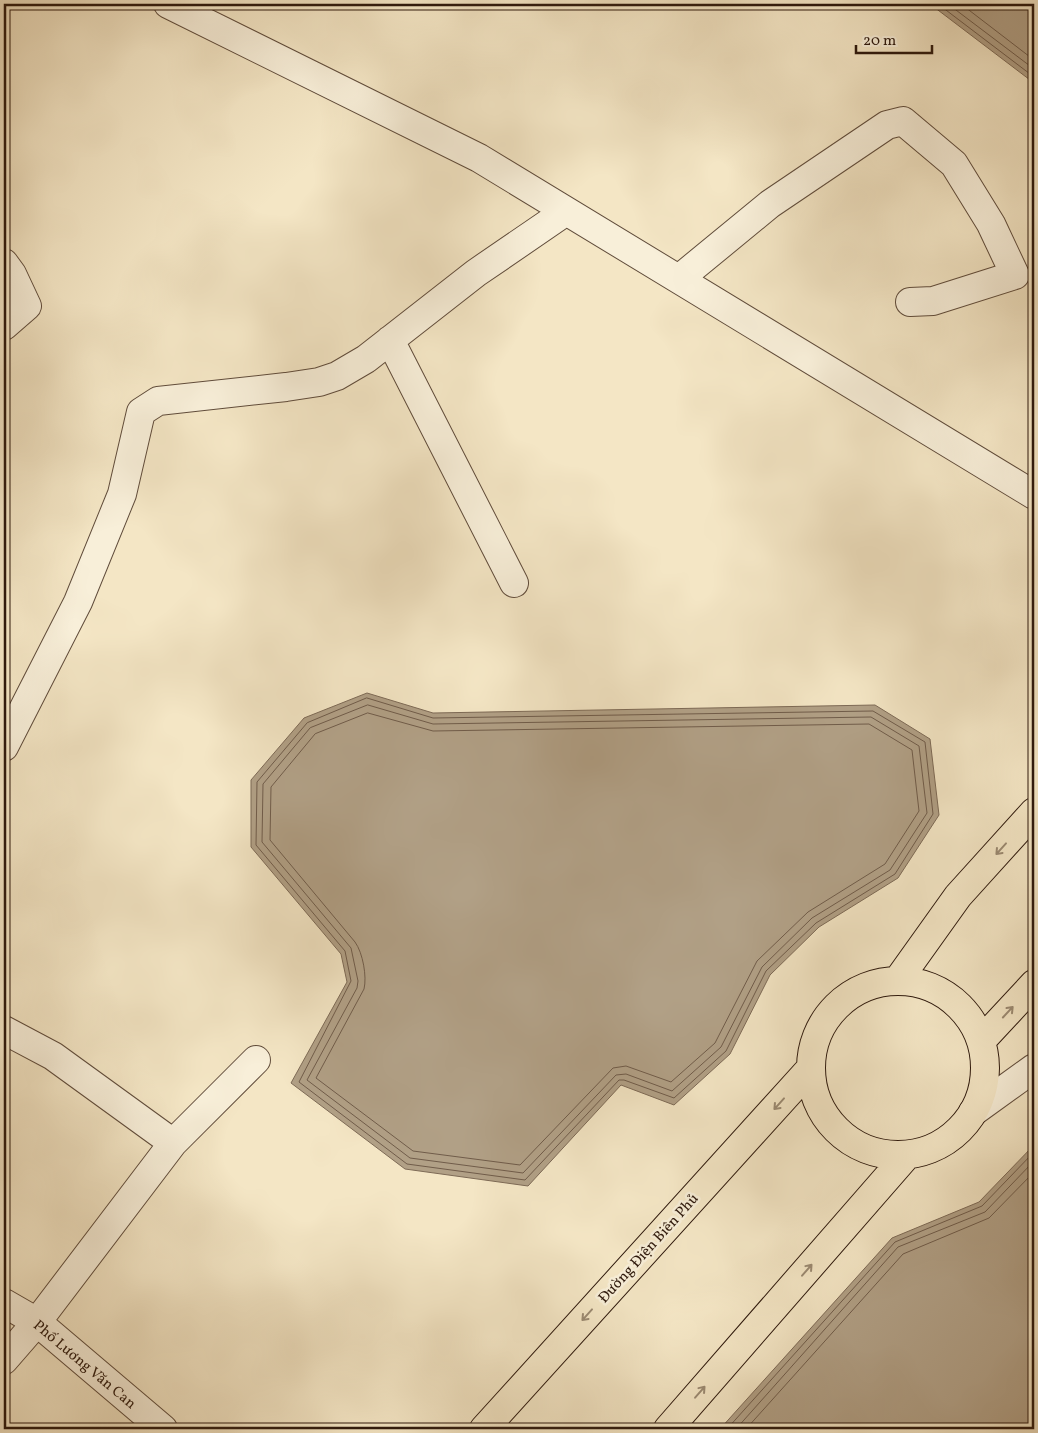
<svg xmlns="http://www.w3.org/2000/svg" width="1038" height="1433" font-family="Vollkorn,serif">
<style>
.water{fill:#b1a086;stroke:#7d6a56}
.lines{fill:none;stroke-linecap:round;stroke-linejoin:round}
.shore{stroke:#705c4a;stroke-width:1}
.minor-casing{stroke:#604c3b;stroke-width:30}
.major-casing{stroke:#2e190d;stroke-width:30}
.minor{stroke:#f8efd9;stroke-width:28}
.major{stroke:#f4e6c5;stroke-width:28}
.oneway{stroke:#9b8a72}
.labels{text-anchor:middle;stroke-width:5;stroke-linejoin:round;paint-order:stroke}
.street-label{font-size:15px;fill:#2e190d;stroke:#f8efd9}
</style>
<rect width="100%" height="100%" fill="#f4e6c5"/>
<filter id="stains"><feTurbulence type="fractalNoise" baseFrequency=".004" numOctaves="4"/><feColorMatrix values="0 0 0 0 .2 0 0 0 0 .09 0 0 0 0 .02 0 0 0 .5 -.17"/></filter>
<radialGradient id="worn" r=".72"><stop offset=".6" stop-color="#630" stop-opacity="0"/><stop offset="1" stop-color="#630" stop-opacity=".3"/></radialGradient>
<path class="water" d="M930,4H1034V83Z
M367,693L433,713L875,705L930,739L939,815L898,878L819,927L770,975L730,1054L674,1105L621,1085L528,1186L405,1169L291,1083L347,982L341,954L251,847V780L304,718Z
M1034,1145V1429H720L892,1238L979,1202Z"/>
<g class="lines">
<path class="shore" d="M938,4L1034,77
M948,4L1034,69
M961,4L1034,60
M367,698L433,718L873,711L925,742L933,814L895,874L816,923L766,971L726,1051L674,1098L624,1080H619L525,1180L407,1164L299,1082L351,981L345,951L256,845L257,782L307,723Z
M368,705L433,724L871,717L919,746L927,813L890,870L812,918L762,967L721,1047L672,1091L626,1074L616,1075L523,1173L410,1158L307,1080L357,988L358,981L351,948L262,842L263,784L310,728Z
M368,713L433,731L869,724L912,750L919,811L885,864L808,912L757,961L715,1043L671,1082L626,1066L613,1068L520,1165L413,1151L316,1078L364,989C367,977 363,953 355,942L270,840L271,787L315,734Z
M727,1429L895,1242L982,1206L1034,1152
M736,1429L898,1247L985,1212L1034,1161
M746,1429L903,1254L989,1218L1034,1172"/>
<g class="minor-casing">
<path id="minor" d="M168,4L479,158L1034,495
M4,263L12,274L27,306L4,326
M680,278L770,204L887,125L903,121L954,164L991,224L1015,275L933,301L910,302
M390,340L514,583
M4,747L78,602L122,494L141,412L158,401L286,387L319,382L337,376L366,359L476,273L565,212
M4,1030L53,1056L173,1143
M973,1112L1034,1068
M4,1303L37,1322L163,1429
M4,1360L37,1322L173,1143L256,1060"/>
</g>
<g class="major-casing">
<path id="major" d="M898,980L958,896L1034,812
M811 1068a87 87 0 1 1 174 0a87 87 0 1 1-174 0Z
M981,1041L1034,984
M484,1429L811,1068
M668,1429L907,1155"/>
</g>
<use href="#minor" class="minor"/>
<use href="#major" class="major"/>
</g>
<defs><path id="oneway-shaft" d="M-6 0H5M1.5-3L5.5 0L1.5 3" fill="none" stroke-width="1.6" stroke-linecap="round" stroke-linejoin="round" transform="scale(1.25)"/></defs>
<g class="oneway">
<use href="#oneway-shaft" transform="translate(1001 849) rotate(132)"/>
<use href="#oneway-shaft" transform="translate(1008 1012) rotate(-47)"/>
<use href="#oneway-shaft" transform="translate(779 1104) rotate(132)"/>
<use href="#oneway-shaft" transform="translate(807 1270) rotate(-49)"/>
<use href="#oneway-shaft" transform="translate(587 1315) rotate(132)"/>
<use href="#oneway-shaft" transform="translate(700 1392) rotate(-49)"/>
</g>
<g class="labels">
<g class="street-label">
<text transform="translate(648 1248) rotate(-48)" y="5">Đường Điện Biên Phủ</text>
<text transform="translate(85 1364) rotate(40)" y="5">Phố Lương Văn Can</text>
</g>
</g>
<rect width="1038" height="1433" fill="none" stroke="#f4e6c5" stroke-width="20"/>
<rect x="5" y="5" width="1028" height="1423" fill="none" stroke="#2e190d" stroke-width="2.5"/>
<rect x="10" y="10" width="1018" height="1413" fill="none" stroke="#2e190d"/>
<path d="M856 45v8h76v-8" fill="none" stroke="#2e190d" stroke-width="2.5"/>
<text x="863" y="45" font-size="15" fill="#2e190d" stroke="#f8efd9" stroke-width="4" paint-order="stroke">20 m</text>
<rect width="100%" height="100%" filter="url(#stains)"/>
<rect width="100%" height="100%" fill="url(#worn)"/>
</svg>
